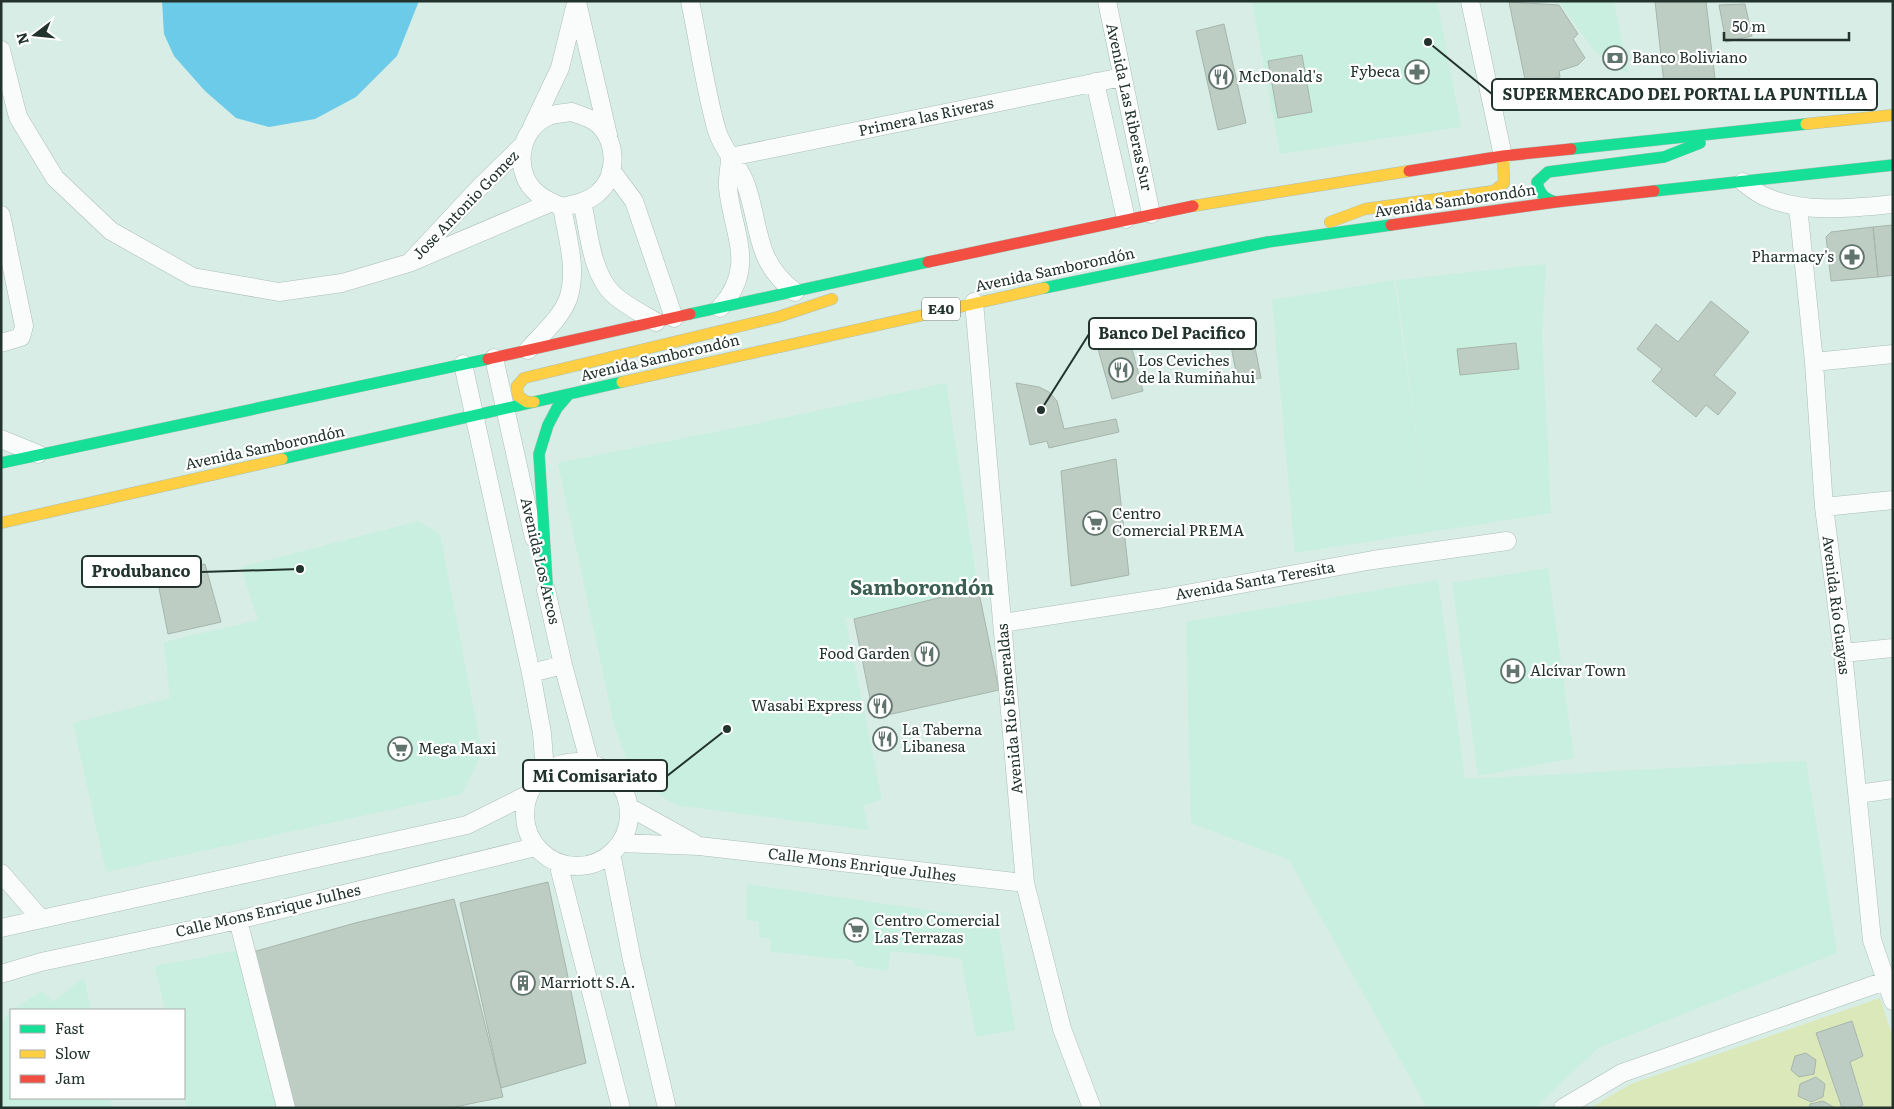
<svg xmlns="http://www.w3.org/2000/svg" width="1894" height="1109" font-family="Literata,serif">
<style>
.built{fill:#c9efe1}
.green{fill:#dbe9ba}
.water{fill:#6ccbe9}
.building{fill:#becdc3;stroke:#a7b5ad}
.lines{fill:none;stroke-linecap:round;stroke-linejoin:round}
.street-casing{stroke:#adbeb8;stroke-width:19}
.fast-casing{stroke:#adbeb8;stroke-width:12}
.slow-casing{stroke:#adbeb8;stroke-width:12}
.jam-casing{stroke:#adbeb8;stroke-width:12}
.street{stroke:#f9fcfb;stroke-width:18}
.fast{stroke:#16e098;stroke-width:11}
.slow{stroke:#ffcf43;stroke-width:11}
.jam{stroke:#f24e42;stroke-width:11}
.labels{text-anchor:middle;stroke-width:4.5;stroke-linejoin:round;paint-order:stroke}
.shield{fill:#fff;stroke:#64706c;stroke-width:1}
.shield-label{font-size:14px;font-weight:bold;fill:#22332d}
.poi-label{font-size:15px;fill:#22332d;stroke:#fff;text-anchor:start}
.street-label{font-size:15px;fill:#22332d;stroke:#fff}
.district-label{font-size:20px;font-weight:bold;fill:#3a5f52;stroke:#fff}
.leader{fill:none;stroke:#22332d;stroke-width:2}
.callout-dot{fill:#22332d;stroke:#fff;stroke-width:2}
.callout{fill:#fff;stroke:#22332d;stroke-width:2}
.callout-label{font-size:16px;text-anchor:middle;font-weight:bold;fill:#22332d}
</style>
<rect width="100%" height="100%" fill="#d7ede5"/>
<path class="built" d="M1252,1H1437L1461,127L1280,154Z
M1540,1H1614L1628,72L1617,70L1593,49L1560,3Z
M1546,264L1542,334L1551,513L1295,553L1272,300L1394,280L1425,498L1396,280Z
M946,383L978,588L854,619L845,617L882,800L863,805L869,830L682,806L667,800L648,786L626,758L614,724L558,463L760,423Z
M419,521L440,534L482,753L462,794L106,872L73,723L170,698L164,642L258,620L241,567Z
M1548,568L1574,758L1478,776L1452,583Z
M1438,580L1465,779L1806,761L1837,953L1598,1048L1535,1108H1427L1289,860L1191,823L1186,622Z
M747,884L997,920L1015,1030L976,1037L961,958L890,951L888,971L854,966V960L770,952L771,939L759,937V922L746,919Z
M240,950L276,1108H186L184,1096V1010H165L155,966Z
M84,977L91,1010H12L42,991L53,1002Z
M11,1011V1098H110L112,1108H1V1022Z"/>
<path class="green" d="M1880,998L1893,1038V1108H1590L1631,1084Z"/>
<path class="water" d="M162,1H419L397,56L356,97L315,119L269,127L236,118L205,91L174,56L164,34Z"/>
<path class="building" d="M1655,1H1706L1716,88L1665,93Z
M1509,2L1559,5L1578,34L1573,39L1585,58L1578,65L1559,71L1560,77L1526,84Z
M1745,4L1752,36L1726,42L1719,5Z
M1224,24L1246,123L1218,130L1196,31Z
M1302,55L1312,112L1278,118L1268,61Z
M1893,225V275L1878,277L1873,227Z
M1873,227L1878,277L1831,281L1826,237L1831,232Z
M1711,301L1749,332L1714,375L1736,393L1718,415L1706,405L1696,417L1652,381L1662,369L1637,349L1656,324L1678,342Z
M1252,332L1261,378L1238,382L1229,336Z
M1130,341L1143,391L1112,399L1098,349Z
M1516,343L1519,369L1460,375L1457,349Z
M1016,383L1039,387L1049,392L1057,401L1064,429L1116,419L1119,432L1049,448L1047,441L1030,445Z
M1116,459L1129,575L1071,586L1061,471Z
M205,564L221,622L168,634L156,573Z
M978,588L999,690L874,718L854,619Z
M548,882L586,1063L501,1088L460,903Z
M454,899L503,1097L450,1108H291L253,952L355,923Z
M1852,1021L1863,1056L1850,1062L1863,1105L1855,1108H1842L1816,1033Z
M1806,1053L1816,1060L1814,1074L1799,1077L1791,1070L1795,1056Z
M1816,1077L1825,1084L1823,1097L1811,1102L1798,1096L1800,1084Z
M1823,1101L1835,1108H1809L1810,1104Z"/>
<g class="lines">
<g class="street-casing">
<path id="street" d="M690,1C699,44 705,89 717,131C723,151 740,166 746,185C761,228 754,261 795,292
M1107,1L1151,214
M1470,1L1503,156
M577,2L608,135
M1,50L18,117L55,178L111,231L193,277L279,292L342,283L409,263L552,202
M1095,82L1126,219
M572,112C579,115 588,117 594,121C617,137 619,175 598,193C588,202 575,204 562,207C554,203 545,200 538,194C512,174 518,128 549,116C556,113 565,113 572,112Z
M532,127L560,68L575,7
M730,157L1122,77
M611,170L634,201L674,318
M1743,182C1750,187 1758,194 1766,197C1804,214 1853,208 1893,204
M582,202C589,231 591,273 613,294C626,306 641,313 656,322
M1798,206L1814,362L1824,507L1843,653L1872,940L1893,1001
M1,215L24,326L21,337L1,343
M413,259L481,186L522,146
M974,302L1025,883L1062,1029L1092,1108
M720,308C757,267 733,235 728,188C727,178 730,167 730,157
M528,350C541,335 561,318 568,299C578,270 567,236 562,207
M494,358L534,538
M1814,362L1893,354
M463,364L531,673L542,733L545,772
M1,439L38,454
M1824,507L1893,500
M546,590L563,665L590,764
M1003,623L1164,598L1373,560L1507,541
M1843,653L1893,648
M531,673L563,665
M525 814a52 52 0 1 1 104 0a52 52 0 1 1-104 0Z
M1858,794L1893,789
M629,807L694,843
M620,843L699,846L1025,883
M611,853L632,960L667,1108
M558,863L621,1108
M1,873L40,918
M238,920L286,1108
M1,928L467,825L527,795
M1,974L41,962L238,920L535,847
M1563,1108L1622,1073L1885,981"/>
</g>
<g class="fast-casing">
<path id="fast" d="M1571,149L1806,124
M1654,191L1893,165
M1556,202C1545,199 1539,194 1537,182L1548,172L1664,157L1700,143
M1044,288L1268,242L1391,225
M690,314L928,262
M282,459L622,382
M1,463L488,359
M548,599L539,454L548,425L557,408L569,394"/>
</g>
<g class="slow-casing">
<path id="slow" d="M1806,124L1893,115
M1193,206L1409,171
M1330,222L1365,209L1494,191L1504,183L1503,156
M622,382L1044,288
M534,402H527L518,396L517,386L524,378L778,317L832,299
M1,523L282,459"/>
</g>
<g class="jam-casing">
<path id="jam" d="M1409,171L1503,156L1571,149
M1391,225L1556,202L1654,191
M928,262L1193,206
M488,359L690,314"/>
</g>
<use href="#street" class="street"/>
<use href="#fast" class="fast"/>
<use href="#slow" class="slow"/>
<use href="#jam" class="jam"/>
</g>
<defs>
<g id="bank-ring" transform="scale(1.25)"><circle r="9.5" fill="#fff" stroke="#61746d" stroke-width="1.5"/><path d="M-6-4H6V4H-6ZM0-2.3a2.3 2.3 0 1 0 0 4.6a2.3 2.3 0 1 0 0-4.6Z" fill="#61746d"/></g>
<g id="pharmacy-ring" transform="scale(1.25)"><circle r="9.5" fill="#fff" stroke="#61746d" stroke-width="1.5"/><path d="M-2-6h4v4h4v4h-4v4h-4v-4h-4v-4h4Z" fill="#61746d"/></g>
<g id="restaurant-ring" transform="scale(1.25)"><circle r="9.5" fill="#fff" stroke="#61746d" stroke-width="1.5"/><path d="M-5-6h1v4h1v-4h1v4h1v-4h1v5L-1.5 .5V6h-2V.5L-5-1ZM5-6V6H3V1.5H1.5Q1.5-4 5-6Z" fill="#61746d"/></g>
<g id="supermarket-ring" transform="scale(1.25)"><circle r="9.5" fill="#fff" stroke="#61746d" stroke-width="1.5"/><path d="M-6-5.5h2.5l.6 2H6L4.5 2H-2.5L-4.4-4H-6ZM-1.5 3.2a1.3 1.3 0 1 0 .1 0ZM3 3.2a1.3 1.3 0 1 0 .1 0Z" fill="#61746d"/></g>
<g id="hospital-ring" transform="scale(1.25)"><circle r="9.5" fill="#fff" stroke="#61746d" stroke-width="1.5"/><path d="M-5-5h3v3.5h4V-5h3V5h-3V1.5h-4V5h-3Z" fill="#61746d"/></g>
<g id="building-ring" transform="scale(1.25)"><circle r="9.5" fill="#fff" stroke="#61746d" stroke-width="1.5"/><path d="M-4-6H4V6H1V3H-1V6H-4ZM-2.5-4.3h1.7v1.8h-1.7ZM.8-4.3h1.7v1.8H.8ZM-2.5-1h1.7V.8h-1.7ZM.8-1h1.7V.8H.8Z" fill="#61746d"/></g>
</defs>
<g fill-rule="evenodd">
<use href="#bank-ring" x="1615" y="58"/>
<use href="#pharmacy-ring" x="1417" y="72"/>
<use href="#restaurant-ring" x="1221" y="77"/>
<use href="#pharmacy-ring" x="1852" y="257"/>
<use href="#restaurant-ring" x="1121" y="370"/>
<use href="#supermarket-ring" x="1095" y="523"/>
<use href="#restaurant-ring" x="927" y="654"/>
<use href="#hospital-ring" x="1513" y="671"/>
<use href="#restaurant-ring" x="880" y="706"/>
<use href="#restaurant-ring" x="885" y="739"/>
<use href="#supermarket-ring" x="400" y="749"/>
<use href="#supermarket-ring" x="856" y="930"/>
<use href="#building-ring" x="523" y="983"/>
</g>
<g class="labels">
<rect class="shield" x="922" y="297.5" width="38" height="23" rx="4"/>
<g class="shield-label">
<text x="941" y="314">E40</text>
</g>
<g class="poi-label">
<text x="1632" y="63">Banco Boliviano</text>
<text x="1400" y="77" text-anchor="end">Fybeca</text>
<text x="1238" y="82">McDonald's</text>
<text x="1834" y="262" text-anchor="end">Pharmacy's</text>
<text x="1138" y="366">Los Ceviches<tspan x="1138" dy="17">de la Rumiñahui</tspan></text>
<text x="1112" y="519">Centro<tspan x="1112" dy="17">Comercial PREMA</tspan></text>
<text x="910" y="659" text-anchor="end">Food Garden</text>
<text x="1530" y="676">Alcívar Town</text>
<text x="862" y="711" text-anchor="end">Wasabi Express</text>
<text x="902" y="735">La Taberna<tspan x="902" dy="17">Libanesa</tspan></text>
<text x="418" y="754">Mega Maxi</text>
<text x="874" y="926">Centro Comercial<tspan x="874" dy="17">Las Terrazas</tspan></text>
<text x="540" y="988">Marriott S.A.</text>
</g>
<g class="street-label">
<text transform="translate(1129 107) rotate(78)" y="5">Avenida Las Riberas Sur</text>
<text transform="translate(926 117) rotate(-12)" y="5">Primera las Riveras</text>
<text transform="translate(1455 201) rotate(-8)" y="5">Avenida Samborondón</text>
<text transform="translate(466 205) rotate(-46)" y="5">Jose Antonio Gomez</text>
<text transform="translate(1055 270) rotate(-12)" y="5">Avenida Samborondón</text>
<text transform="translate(660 358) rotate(-13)" y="5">Avenida Samborondón</text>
<text transform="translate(265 448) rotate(-12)" y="5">Avenida Samborondón</text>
<text transform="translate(540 561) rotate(77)" y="5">Avenida Los Arcos</text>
<text transform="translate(1255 581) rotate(-10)" y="5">Avenida Santa Teresita</text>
<text transform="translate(1836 605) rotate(83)" y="5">Avenida Río Guayas</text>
<text transform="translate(1010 709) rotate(-95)" y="5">Avenida Río Esmeraldas</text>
<text transform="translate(862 865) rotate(7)" y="5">Calle Mons Enrique Julhes</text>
<text transform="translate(268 911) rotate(-13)" y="5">Calle Mons Enrique Julhes</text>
</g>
<g class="district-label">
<text x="922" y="595">Samborondón</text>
</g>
</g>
<path class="leader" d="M1428 42L1492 94M1041 410L1089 334M300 569L201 572M727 729L667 776"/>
<g class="callout-dot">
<circle cx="1428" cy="42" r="5"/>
<circle cx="1041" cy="410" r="5"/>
<circle cx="300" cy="569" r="5"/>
<circle cx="727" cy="729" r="5"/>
</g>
<g class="callout">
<rect x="1492" y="79" width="385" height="31" rx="5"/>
<rect x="1089" y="318" width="167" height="31" rx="5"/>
<rect x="82" y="556" width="119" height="31" rx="5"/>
<rect x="523" y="760" width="144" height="31" rx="5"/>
</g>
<g class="callout-label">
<text x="1685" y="100">SUPERMERCADO DEL PORTAL LA PUNTILLA</text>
<text x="1172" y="339">Banco Del Pacifico</text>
<text x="141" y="577">Produbanco</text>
<text x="595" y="782">Mi Comisariato</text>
</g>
<rect width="1894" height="1109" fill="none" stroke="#22332d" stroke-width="5"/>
<rect x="10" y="1009" width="175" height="90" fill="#ffffff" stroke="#a7adab"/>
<rect x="20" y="1025" width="25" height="8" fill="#16e098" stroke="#a7adab"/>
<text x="55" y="1034" font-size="15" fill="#22332d">Fast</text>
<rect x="20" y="1050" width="25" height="8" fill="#ffcf43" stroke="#a7adab"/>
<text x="55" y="1059" font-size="15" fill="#22332d">Slow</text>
<rect x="20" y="1075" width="25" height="8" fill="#f24e42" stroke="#a7adab"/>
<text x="55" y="1084" font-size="15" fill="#22332d">Jam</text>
<g transform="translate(35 35) rotate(254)" stroke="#ffffff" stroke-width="4" paint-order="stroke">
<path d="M0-4L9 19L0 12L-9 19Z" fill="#22332d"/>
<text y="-8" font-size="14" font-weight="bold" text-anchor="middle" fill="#22332d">N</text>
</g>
<path d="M1724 32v8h125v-8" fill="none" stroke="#22332d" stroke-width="2.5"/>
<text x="1732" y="32" font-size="15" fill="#22332d" stroke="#ffffff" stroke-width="4" paint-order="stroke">50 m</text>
</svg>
